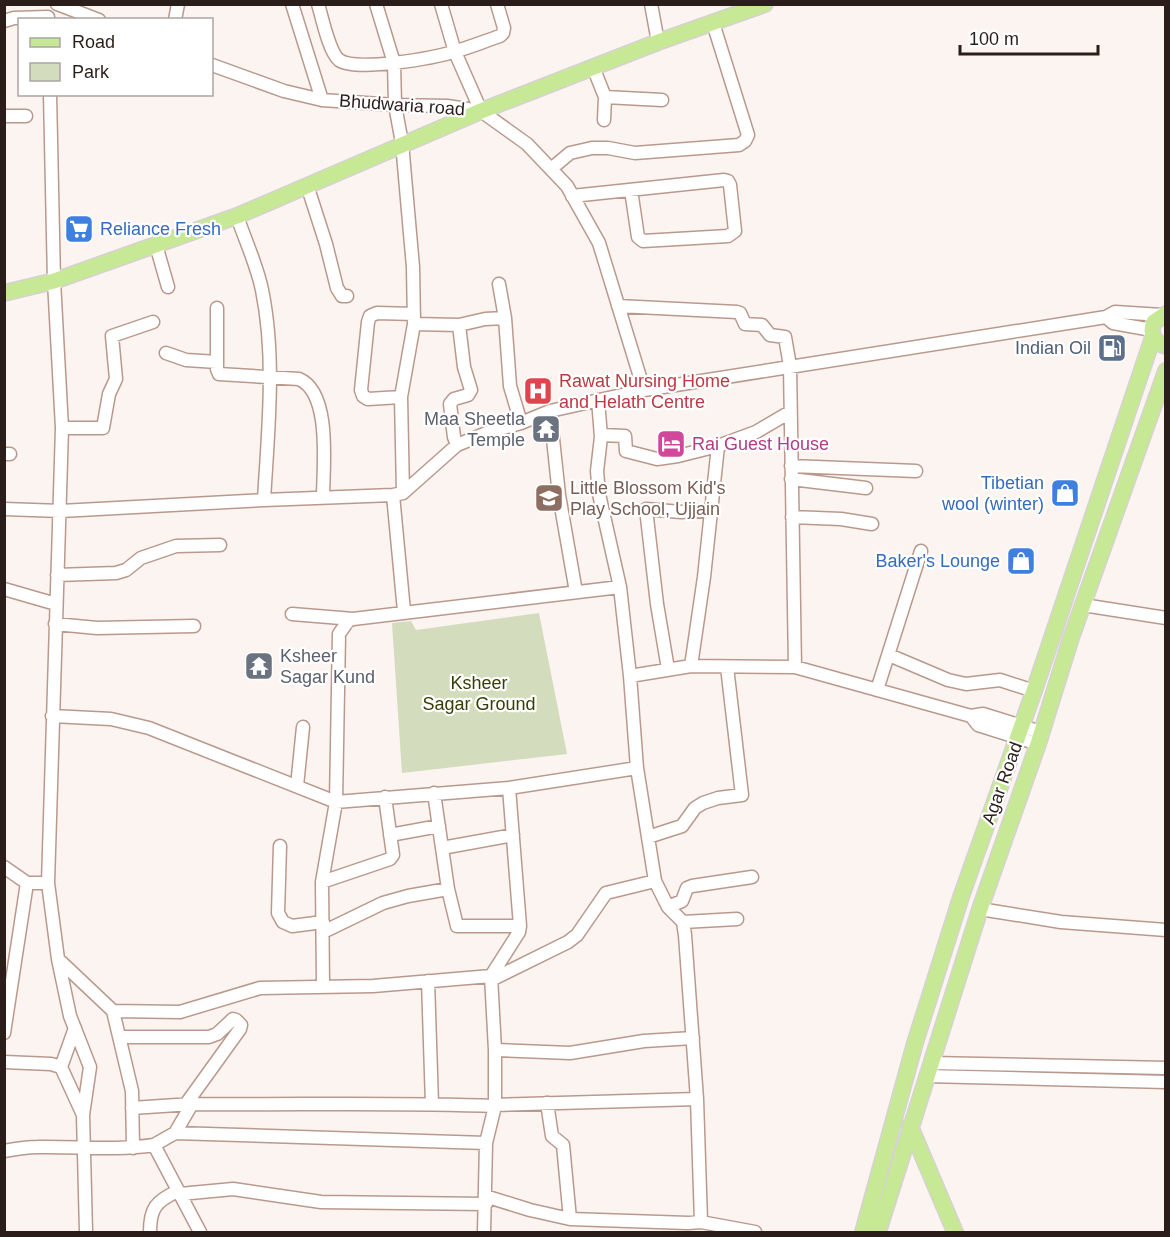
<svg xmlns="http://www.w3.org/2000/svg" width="1170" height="1237" font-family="Helvetica,sans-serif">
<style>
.green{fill:#d3dcbc}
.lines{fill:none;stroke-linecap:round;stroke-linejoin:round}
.minor-casing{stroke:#ba998d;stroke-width:15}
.major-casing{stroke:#d5d2d1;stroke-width:18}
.minor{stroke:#fff;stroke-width:12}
.major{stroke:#c7e995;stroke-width:15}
.labels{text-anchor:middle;stroke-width:4.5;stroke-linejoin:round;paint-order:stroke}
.street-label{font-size:18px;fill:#2b1e1a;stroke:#fff}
.shop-label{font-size:18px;fill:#366cbe;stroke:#fff;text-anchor:end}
.service-label{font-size:18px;fill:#4e5e75;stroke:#fff;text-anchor:end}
.health-label{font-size:18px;fill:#be3a42;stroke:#fff;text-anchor:start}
.worship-label{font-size:18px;fill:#5b616d;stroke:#fff;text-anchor:end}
.hotel-label{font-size:18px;fill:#b23c85;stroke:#fff;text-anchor:start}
.education-label{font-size:18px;fill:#785e54;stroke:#fff;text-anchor:start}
.park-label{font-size:18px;fill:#353f08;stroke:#fff}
</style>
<rect width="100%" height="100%" fill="#fbf4f1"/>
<path class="green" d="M539,613L567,754L402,773L392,623L411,621L416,630Z"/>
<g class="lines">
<g class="minor-casing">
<path id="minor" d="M57,4L99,20
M292,4L322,100
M318,4C322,17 329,52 339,60C356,72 435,58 456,51C471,47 485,41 500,36L503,33L504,28L497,4
M376,4L394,63L395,105L402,143L413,267L414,324L401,397L403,493
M441,4L455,52L481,111
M651,4L658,42
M175,20L178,4
M4,21L14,18L48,17
M212,65L284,91L322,100L395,105L447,106L481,111L527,144L567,186L599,243L644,390
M593,67L605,97L604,120
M50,94L54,281L62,428L48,883L58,959L70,1016L90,1067L83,1115L86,1232
M605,97L662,100
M4,116H26
M551,169L570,153L592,148H608L635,153L739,145L745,141L748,135L713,23
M307,185L326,244L337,288L342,296H347
M572,196L724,180L728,181L730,185L735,231L728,236L643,241L638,237L631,190
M237,216C245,240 257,265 262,290C276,358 268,431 264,500
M156,245L168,287
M499,284L505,318
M618,306L737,312L740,313L745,324L762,325L770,335L785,337L790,366L795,667
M217,308V369L219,374L299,379C332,393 323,468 323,498
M414,324L459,325L485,319L505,318L510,386L521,423
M1152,330L1113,323L1106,317L1115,312L1162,315
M166,353L186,360L217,362
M401,397L368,399L363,396L361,390L368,322L370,316L377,313L414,314
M598,400L601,437L597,471L599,494L620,587L630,676L637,768L655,881L668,907L683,922L685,935L697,1099L701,1222L755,1232
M550,411L559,495L576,592
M62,428H103L109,394L116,379L112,336L153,322
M601,435L625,436L626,451L657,459L678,456L718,446
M457,445L454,437L450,404L454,399L468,395L471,390L464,367L459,325
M4,454H10
M791,466L916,471
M791,479L866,488
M393,495L404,611
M4,509L61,511L264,500L393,495L403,493L457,445L489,432L521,423L550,411L644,390L1106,317
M792,517L841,519L872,524
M57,575L116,573L126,570L141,558L176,546L220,545
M4,589L56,604
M1083,605L1166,618
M292,614L353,619
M55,624L97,628L194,626
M889,655L948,680L966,684L1000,680L1034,691
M691,666L704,577L718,446L756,432L790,412
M668,669L657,604L646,509L681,512L711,510
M630,676L691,666L795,667L971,716
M877,690L921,551
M52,716L111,719L149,728L336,802L322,882L323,986
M1038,744L978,725L971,716L983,714L1041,732
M297,786L303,727
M509,788L336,802L339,634L348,621L353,619L620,587
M434,793L448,889L457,926H520
M390,835L439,826
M648,837L682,826L695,808L703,803L718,798L742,795L727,667
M280,846L278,913L283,922L292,926L323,922
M442,848L513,835
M4,867L27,883H48
M322,882L390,859L393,855L385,797
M668,907L682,901L687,888L692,886L752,877
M980,909L1061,922L1166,930
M683,922L737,919
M323,932L383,903L408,896L448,889
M58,959L113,1011L180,1012L260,988L373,986L491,976
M491,980L568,942L577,935L606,893L655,881
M428,981L432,1104
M113,1011L132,1091L133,1148
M75,1028L61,1067L83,1115
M4,1033L27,883
M119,1037H209L217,1034L233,1019L236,1020L241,1025L240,1029L186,1104
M495,1050L570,1053L644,1041L693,1038
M4,1062L51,1064L61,1067
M931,1063L1166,1068
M926,1076L1166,1082
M547,1103L552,1136L563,1145L570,1219
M495,1105L697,1099
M132,1108L192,1104
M175,1133L192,1104C293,1105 394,1102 495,1106
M154,1145L175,1133L486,1143
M4,1151C15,1149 26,1147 37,1147C77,1146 114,1151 154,1145L200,1232
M180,1194L233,1189L321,1202L486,1204
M485,1196L530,1210L570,1219L688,1223L701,1222
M150,1232C150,1208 156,1201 178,1191
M484,1232L486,1143L495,1106V1050L491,976L519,932L520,926L509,788L637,768"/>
</g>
<g class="major-casing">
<path id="major" d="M4,293L54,281L237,216L481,111L658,42L765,4
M1166,314L1154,322C1149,333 1154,343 1166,346
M910,1126L955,1232
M863,1232L915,1043L961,897L1034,691L1153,337
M878,1232L980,909L1038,744L1071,638L1166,371"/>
</g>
<use href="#minor" class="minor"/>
<use href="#major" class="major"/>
</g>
<defs>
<g id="supermarket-square" transform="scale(1.5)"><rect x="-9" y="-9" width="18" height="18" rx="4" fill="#3f7fe0" stroke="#fff"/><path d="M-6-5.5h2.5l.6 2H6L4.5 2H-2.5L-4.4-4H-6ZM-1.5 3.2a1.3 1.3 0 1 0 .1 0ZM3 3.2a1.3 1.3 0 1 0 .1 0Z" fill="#fff"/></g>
<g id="fuel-square" transform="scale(1.5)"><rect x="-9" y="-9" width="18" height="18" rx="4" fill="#5c6f8a" stroke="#fff"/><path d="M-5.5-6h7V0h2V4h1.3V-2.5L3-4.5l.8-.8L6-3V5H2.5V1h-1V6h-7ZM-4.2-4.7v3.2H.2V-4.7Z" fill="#fff"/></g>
<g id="hospital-square" transform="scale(1.5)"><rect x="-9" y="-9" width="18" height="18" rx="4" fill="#e0444e" stroke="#fff"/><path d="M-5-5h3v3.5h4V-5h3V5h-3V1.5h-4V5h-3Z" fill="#fff"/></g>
<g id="temple-square" transform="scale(1.5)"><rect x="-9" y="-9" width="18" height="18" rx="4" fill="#6b7280" stroke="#fff"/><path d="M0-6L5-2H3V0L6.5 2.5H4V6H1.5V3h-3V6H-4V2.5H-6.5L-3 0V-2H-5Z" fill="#fff"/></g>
<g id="hotel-square" transform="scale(1.5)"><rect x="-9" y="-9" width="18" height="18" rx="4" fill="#d1479c" stroke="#fff"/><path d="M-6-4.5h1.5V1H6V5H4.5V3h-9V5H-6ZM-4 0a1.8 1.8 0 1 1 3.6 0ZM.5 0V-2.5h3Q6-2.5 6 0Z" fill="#fff"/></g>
<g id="shop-square" transform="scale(1.5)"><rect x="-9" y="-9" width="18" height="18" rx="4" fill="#3f7fe0" stroke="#fff"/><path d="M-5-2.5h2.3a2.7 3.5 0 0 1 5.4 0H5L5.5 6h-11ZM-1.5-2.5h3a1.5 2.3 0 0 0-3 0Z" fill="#fff"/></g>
<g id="school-square" transform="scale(1.5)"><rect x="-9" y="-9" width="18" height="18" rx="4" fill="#8d6e63" stroke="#fff"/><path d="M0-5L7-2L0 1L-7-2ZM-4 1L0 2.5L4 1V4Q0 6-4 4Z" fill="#fff"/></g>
</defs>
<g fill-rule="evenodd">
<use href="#supermarket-square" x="79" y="229"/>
<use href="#fuel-square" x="1112" y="348"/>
<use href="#hospital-square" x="538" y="391"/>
<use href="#temple-square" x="546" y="429"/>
<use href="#hotel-square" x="671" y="444"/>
<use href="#shop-square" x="1065" y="493"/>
<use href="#school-square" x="549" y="498"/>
<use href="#shop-square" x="1021" y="561"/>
<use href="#temple-square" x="259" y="666"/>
</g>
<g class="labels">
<g class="street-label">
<text transform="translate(402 105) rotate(4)" y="6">Bhudwaria road</text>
<text transform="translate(1002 783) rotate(-70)" y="6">Agar Road</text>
</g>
<g class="shop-label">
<text x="100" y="235" text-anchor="start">Reliance Fresh</text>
<text x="1044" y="489">Tibetian<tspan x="1044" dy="21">wool (winter)</tspan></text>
<text x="1000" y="567">Baker's Lounge</text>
</g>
<g class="service-label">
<text x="1091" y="354">Indian Oil</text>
</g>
<g class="health-label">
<text x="559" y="387">Rawat Nursing Home<tspan x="559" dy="21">and Helath Centre</tspan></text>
</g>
<g class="worship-label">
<text x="525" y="425">Maa Sheetla<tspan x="525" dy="21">Temple</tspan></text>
<text x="280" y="662" text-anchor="start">Ksheer<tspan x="280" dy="21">Sagar Kund</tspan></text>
</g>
<g class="hotel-label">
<text x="692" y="450">Rai Guest House</text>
</g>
<g class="education-label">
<text x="570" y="494">Little Blossom Kid's<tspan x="570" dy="21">Play School, Ujjain</tspan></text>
</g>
<g class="park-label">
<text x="479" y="689">Ksheer<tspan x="479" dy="21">Sagar Ground</tspan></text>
</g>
</g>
<rect width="1170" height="1237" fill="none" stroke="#2b1e1a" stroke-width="12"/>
<rect x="18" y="18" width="195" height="78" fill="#ffffff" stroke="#aaa5a3" stroke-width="1.5"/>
<rect x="30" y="38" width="30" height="9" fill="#c7e995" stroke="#aaa5a3" stroke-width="1.5"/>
<text x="72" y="48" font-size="18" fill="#2b1e1a">Road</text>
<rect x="30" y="63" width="30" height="18" fill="#d3dcbc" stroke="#aaa5a3" stroke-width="1.5"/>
<text x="72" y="78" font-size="18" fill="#2b1e1a">Park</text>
<path d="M960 45v9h138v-9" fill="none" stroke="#2b1e1a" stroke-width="3"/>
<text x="969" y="45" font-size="18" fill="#2b1e1a" stroke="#ffffff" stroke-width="4.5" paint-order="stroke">100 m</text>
</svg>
